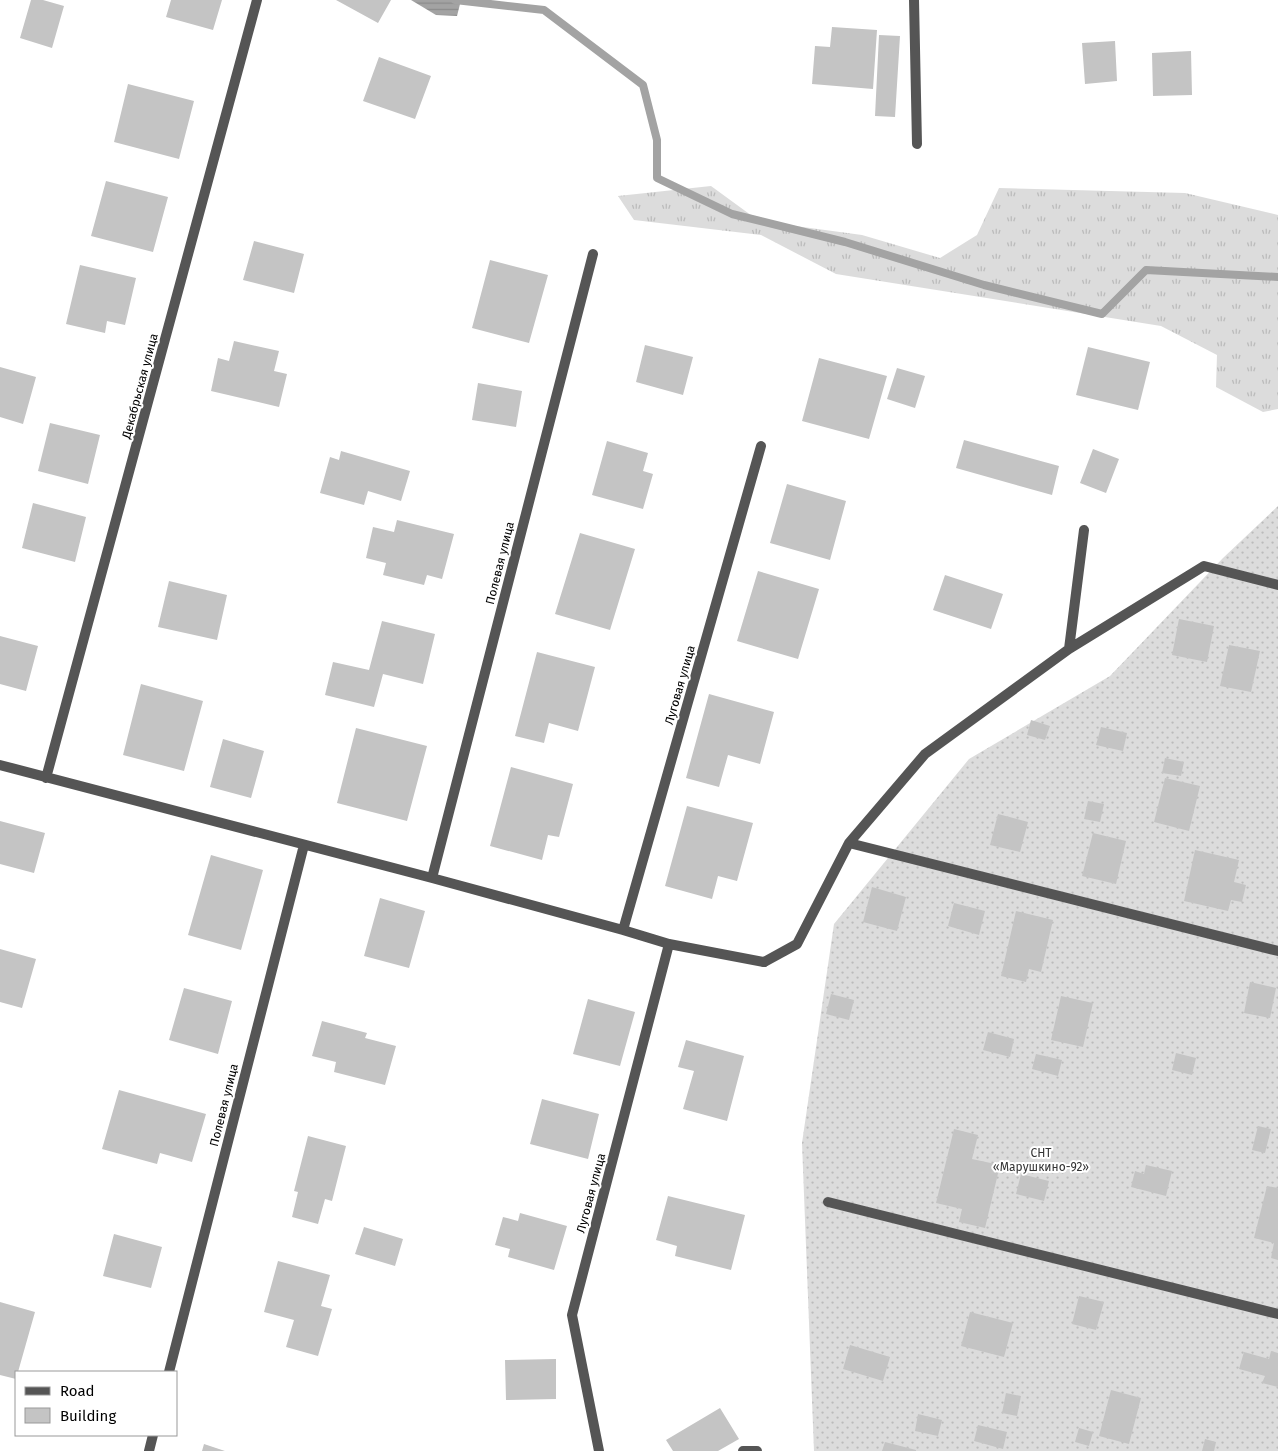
<svg xmlns="http://www.w3.org/2000/svg" width="1278" height="1451" font-family="'Fira Sans',sans-serif">
<style>
.grass{fill:url(#grass-tufts)}
.garden{fill:url(#garden-dots)}
.water{fill:url(#water-rules)}
.lines{fill:none;stroke-linecap:round;stroke-linejoin:round}
.stream{stroke:#a3a3a3;stroke-width:8}
.building{fill:#c4c4c4}
.service{stroke:#555;stroke-width:10}
.minor{stroke:#555;stroke-width:10}
.labels{text-anchor:middle;stroke-width:4;stroke-linejoin:round;paint-order:stroke}
.street-label{font-size:12px;fill:#000;stroke:#fff}
.park-label{font-size:12px;fill:#333;stroke:#fff}
</style>
<defs>
<pattern id="grass-tufts" width="24" height="20" patternUnits="userSpaceOnUse" patternTransform="scale(1.25)"><rect width="24" height="20" fill="#dcdcdc"/><path d="M3 7l-1-3M5 7V3M7 7l1-3M15 17l-1-3M17 17v-4M19 17l1-3" fill="none" stroke="#bbb"/></pattern>
<pattern id="garden-dots" width="8" height="8" patternUnits="userSpaceOnUse" patternTransform="scale(1.25)"><rect width="8" height="8" fill="#dcdcdc"/><path d="M2 2h.1M6 6h.1" fill="none" stroke="#bbb" stroke-width="1.8" stroke-linecap="round"/></pattern>
<pattern id="water-rules" width="6" height="5" patternUnits="userSpaceOnUse" patternTransform="scale(1.25)"><rect width="6" height="5" fill="#a3a3a3"/><path d="M0 2.5h6" fill="none" stroke="#8b8b8b"/></pattern>
</defs>
<rect width="100%" height="100%" fill="#fff"/>
<path class="grass" d="M711,186L759,221L862,235L940,258L977,235L999,188L1185,193L1278,215V409L1263,412L1216,387L1217,355L1161,326L836,274L761,235L634,220L618,196Z"/>
<path class="garden" d="M1278,506V1451H814L802,1143L834,924L969,759L1110,676L1223,558Z"/>
<path class="water" d="M411,0H461L457,16L436,15Z"/>
<g class="lines">
<path class="stream" d="M455,0L544,10L643,85L657,140V178L732,214L845,242L984,285L1102,314L1146,270L1278,277"/>
</g>
<path class="building" d="M31,0H43L64,6L52,48L20,38Z
M171,0H222L213,30L166,17Z
M336,0H391L378,23Z
M832,27L877,30L873,89L812,84L815,46L830,47Z
M879,35L900,36L895,117L875,116Z
M1115,41L1117,81L1085,84L1082,43Z
M1191,51L1192,95L1153,96L1152,53Z
M379,57L431,76L415,119L363,101Z
M128,84L194,101L179,159L114,142Z
M106,181L168,197L153,252L91,236Z
M254,241L304,254L294,293L243,280Z
M490,260L548,275L529,343L472,328Z
M80,265L136,278L125,325L107,321L105,333L66,324Z
M234,341L279,351L274,371L287,374L279,407L211,391L218,358L229,361Z
M645,345L693,357L683,395L636,382Z
M1088,347L1150,362L1138,410L1076,395Z
M819,358L887,376L869,439L802,421Z
M0,367L36,377L23,424L0,417Z
M897,368L925,376L915,408L887,399Z
M478,383L522,391L516,427L472,420Z
M50,423L100,435L88,484L38,471Z
M964,440L1059,466L1052,495L956,468Z
M607,441L648,453L643,471L653,474L643,509L592,495Z
M1093,449L1119,459L1106,493L1080,483Z
M341,451L410,471L401,501L368,491L364,505L320,493L330,457L339,460Z
M787,484L846,501L830,560L770,543Z
M33,503L86,517L75,562L22,548Z
M397,520L454,534L442,579L427,575L424,585L383,575L386,563L366,558L373,527L394,532Z
M580,533L635,549L610,630L555,614Z
M758,571L819,589L798,659L737,641Z
M945,575L1003,594L991,629L933,610Z
M169,581L227,595L217,640L158,627Z
M1179,619L1214,626L1207,662L1172,655Z
M382,621L435,634L423,684L383,674L374,707L325,695L333,662L369,670Z
M0,636L38,646L26,691L0,684Z
M1229,645L1260,651L1251,692L1220,686Z
M537,652L595,667L578,731L549,723L544,743L515,736Z
M141,684L203,701L184,771L123,755Z
M709,694L774,712L760,764L728,755L719,787L686,778Z
M1031,720L1050,726L1045,740L1027,735Z
M1101,727L1127,733L1123,751L1096,745Z
M356,728L427,746L407,821L337,803Z
M223,739L264,751L251,798L210,787Z
M1165,758L1184,762L1181,776L1162,773Z
M511,767L573,784L559,837L548,835L542,860L490,846Z
M1165,778L1200,786L1189,831L1154,822Z
M1088,801L1104,804L1100,822L1084,819Z
M687,806L753,823L737,881L718,876L712,899L665,886Z
M998,814L1028,822L1020,852L990,845Z
M0,821L45,833L34,873L0,864Z
M1093,833L1126,841L1116,884L1082,876Z
M1195,850L1239,860L1234,882L1246,885L1242,902L1231,900L1228,911L1184,901Z
M211,855L263,870L241,950L188,935Z
M872,887L906,897L897,931L863,922Z
M380,898L425,911L409,968L364,956Z
M954,903L985,911L979,935L948,926Z
M1016,911L1053,920L1041,972L1029,969L1026,982L1001,976Z
M0,949L36,959L22,1008L0,1002Z
M1250,982L1276,988L1270,1018L1244,1013Z
M184,988L232,1001L218,1054L169,1040Z
M831,994L854,1000L849,1020L826,1014Z
M1061,996L1093,1003L1083,1047L1051,1040Z
M588,999L635,1012L620,1066L573,1054Z
M322,1021L367,1033L365,1038L396,1046L385,1085L334,1072L336,1062L312,1056Z
M988,1032L1014,1039L1010,1057L983,1050Z
M686,1040L744,1056L727,1121L683,1109L694,1071L678,1067Z
M1176,1053L1196,1058L1192,1075L1172,1070Z
M1036,1054L1062,1060L1058,1076L1032,1069Z
M119,1090L206,1114L192,1162L160,1153L157,1164L102,1149Z
M542,1099L599,1114L588,1159L530,1144Z
M1258,1126L1271,1129L1265,1153L1252,1150Z
M954,1129L978,1135L972,1159L1000,1165L985,1228L959,1222L962,1209L936,1203Z
M308,1136L346,1146L332,1201L325,1199L318,1224L292,1217L298,1192L294,1191Z
M1146,1165L1172,1171L1166,1196L1131,1187L1135,1171L1144,1174Z
M1021,1174L1049,1181L1044,1201L1016,1194Z
M1267,1186L1278,1188V1260L1271,1258L1274,1243L1254,1238Z
M668,1196L745,1215L731,1270L675,1256L677,1246L656,1240Z
M520,1213L567,1226L554,1270L508,1257L510,1249L495,1245L503,1217L518,1221Z
M364,1227L403,1239L395,1266L355,1254Z
M114,1234L162,1247L151,1288L103,1276Z
M278,1261L330,1275L321,1306L332,1309L318,1356L286,1347L294,1320L264,1312Z
M1079,1296L1104,1302L1096,1330L1072,1324Z
M0,1302L35,1312L18,1372H16V1379L0,1375Z
M970,1312L1013,1323L1004,1357L961,1346Z
M850,1345L890,1357L883,1381L843,1369Z
M1271,1351L1278,1353V1387L1262,1383L1265,1376L1239,1369L1244,1352L1269,1359Z
M556,1359V1399L506,1400L505,1360Z
M1111,1390L1141,1398L1129,1444L1099,1436Z
M1006,1393L1021,1396L1017,1416L1002,1413Z
M720,1408L739,1439L718,1451H673L666,1440Z
M918,1414L942,1420L938,1436L915,1431Z
M978,1425L1007,1432L1003,1449L974,1441Z
M1079,1428L1093,1432L1089,1446L1075,1442Z
M1205,1439L1216,1442L1214,1451H1202Z
M885,1442L916,1450V1451H882Z
M204,1444L225,1451H202Z"/>
<g class="lines">
<path class="service" d="M1069,649L1084,530
M849,843L1278,951
M764,962L797,944L849,843L925,754L1069,649L1204,566L1278,585
M828,1202L1278,1314"/>
<path class="minor" d="M914,0L917,144
M0,765L432,878L623,930L669,944L764,962
M46,778L257,0
M432,878L593,254
M623,930L761,446
M169,1372L304,845
M149,1451L153,1435
M599,1451L572,1315L669,944
M743,1451H757"/>
</g>
<g class="labels">
<g class="street-label">
<text transform="translate(140 386) rotate(-75)" y="4">Декабрьская улица</text>
<text transform="translate(500 563) rotate(-76)" y="4">Полевая улица</text>
<text transform="translate(680 685) rotate(-74)" y="4">Луговая улица</text>
<text transform="translate(224 1105) rotate(-76)" y="4">Полевая улица</text>
<text transform="translate(591 1193) rotate(-75)" y="4">Луговая улица</text>
</g>
<g class="park-label">
<text x="1041" y="1157">СНТ<tspan x="1041" dy="14">«Марушкино-92»</tspan></text>
</g>
</g>
<rect x="15" y="1371" width="162" height="65" fill="#ffffff" stroke="#999999"/>
<rect x="25" y="1387" width="25" height="8" fill="#555555" stroke="#999999"/>
<text x="60" y="1396" font-size="15" fill="#000000">Road</text>
<rect x="25" y="1408" width="25" height="15" fill="#c4c4c4" stroke="#999999"/>
<text x="60" y="1421" font-size="15" fill="#000000">Building</text>
</svg>
